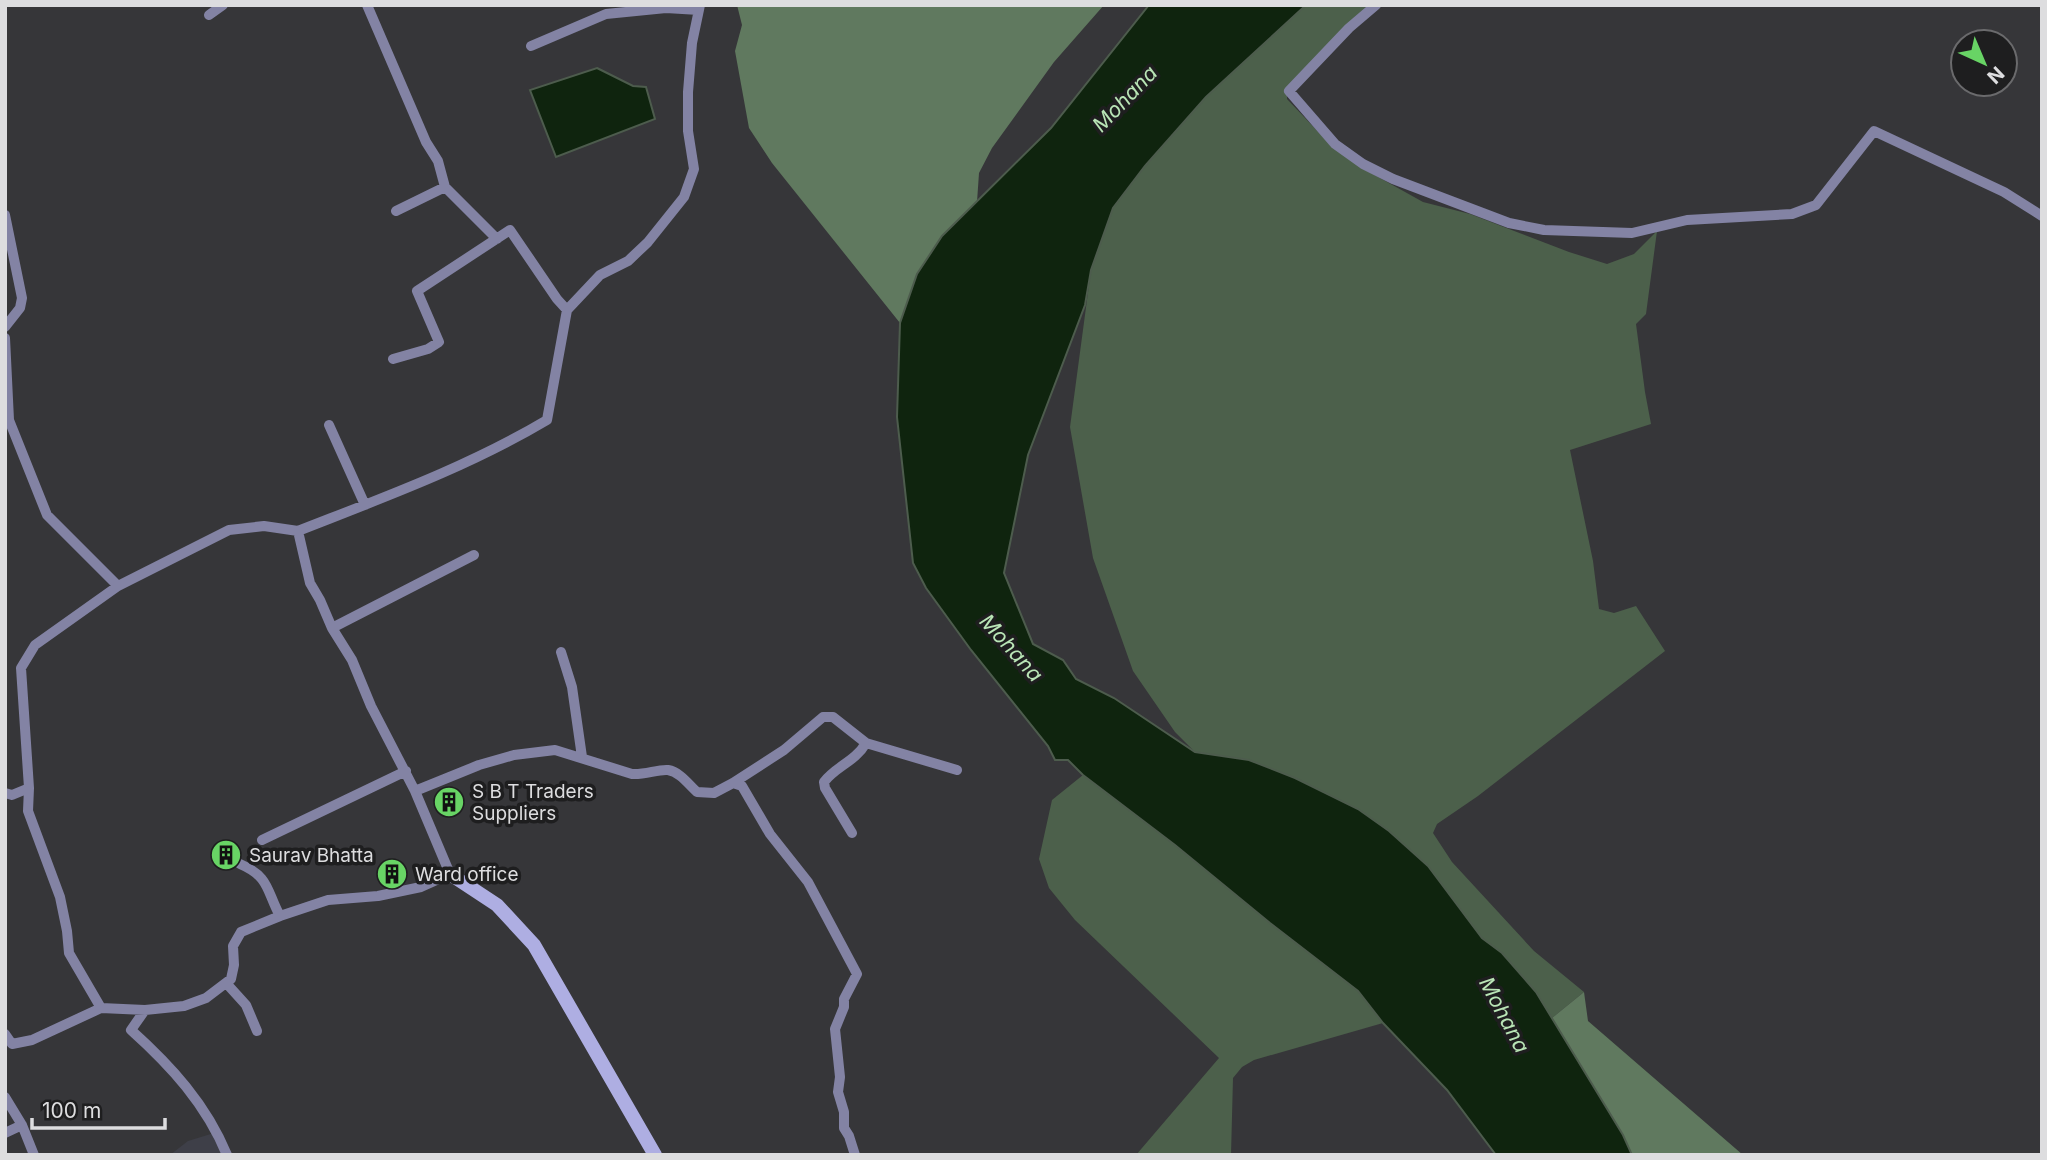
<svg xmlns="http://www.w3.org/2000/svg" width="2047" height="1160" font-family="Inter,sans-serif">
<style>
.built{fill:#3e3f48}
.green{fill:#4c604b}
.forest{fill:#60795f}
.water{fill:#0f240e;stroke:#4d5c4d;stroke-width:2}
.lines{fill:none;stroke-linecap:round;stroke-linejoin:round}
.minor{stroke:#8383a4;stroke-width:10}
.secondary{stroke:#aeaee2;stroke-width:14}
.labels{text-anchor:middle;stroke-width:7;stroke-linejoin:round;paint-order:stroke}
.poi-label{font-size:19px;fill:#dddddf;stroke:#1e1e1f;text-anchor:start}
.water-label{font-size:21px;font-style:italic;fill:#b9e5b6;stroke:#1e1e1f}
</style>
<rect width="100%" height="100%" fill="#363639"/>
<path class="built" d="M214,1133L224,1155H170L188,1141Z"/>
<path class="green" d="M1306,5H1372L1287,89V99L1325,139L1362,168L1423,202L1470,214L1569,252L1607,264L1634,254L1657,231L1646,314L1636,324L1645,392L1651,424L1570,450L1593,561L1599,609L1614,613L1636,606L1665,651L1478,796L1437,824L1433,833L1452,862L1534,951L1584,992L1552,1018L1536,992L1502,953L1482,938L1428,866L1389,831L1358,809L1249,760L1195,752L1175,732L1133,671L1093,558L1070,427L1091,270L1113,208L1145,166L1206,97Z
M1083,775L1175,845L1270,923L1358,991L1383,1023L1254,1060L1242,1067L1233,1078L1231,1155H1136L1219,1058L1075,920L1049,888L1039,859L1052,800Z"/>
<path class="forest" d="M737,5H1104L1054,62L992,148L979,173L977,202L942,236L917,274L900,323L772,163L749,128L735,51L742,25Z
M1584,992L1588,1021L1743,1155H1632L1623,1135L1552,1018Z"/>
<path class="water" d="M1149,5H1306L1206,97L1145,166L1113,208L1091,270L1085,305L1028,455L1004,573L1033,644L1063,660L1076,679L1114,698L1195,752L1249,760L1295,778L1358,809L1389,831L1428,866L1482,938L1502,953L1536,992L1623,1135L1632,1155H1496L1447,1090L1383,1023L1358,991L1270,923L1175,845L1083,775L1068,760H1055L1048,746L971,650L926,588L913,563L897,417L900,323L917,274L942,236L1051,128Z
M597,68L633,86L646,87L655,119L556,157L530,90Z"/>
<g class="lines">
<path class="minor" d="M367,5L426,142L438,161L445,187
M1376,5L1349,28L1289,91L1335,144L1363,164L1393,179L1509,223L1544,230L1632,233L1687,220L1792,214L1816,205L1874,131L2004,192L2042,216
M209,15L223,5
M531,46L606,14L666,8L699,10
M396,211L445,187L497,239
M5,215L22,298L20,308L5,327
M5,338L9,420L47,515L118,586
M393,359L428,349L439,342L417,291L510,230L557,299L567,310
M329,425L365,505
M298,531C382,498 468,467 547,420L567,310L600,275L628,261L648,242L684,197L694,169L688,131V92L692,43L700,5
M332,628L474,555
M561,652L572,687L582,757
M733,783L742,786L770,834L808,882L857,974L844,999V1007L835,1029L840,1077L838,1092L844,1112V1128L849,1136L855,1155
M29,788L28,811L60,897L67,931L69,953L101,1008
M5,793L12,795L29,788L21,668L35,645L118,586L229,530L264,526L298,531L310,583L320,600L332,628L352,660L371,706L415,791
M852,833L825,788L824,782C836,766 855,762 866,743
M262,840L406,771
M240,864C270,877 266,890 280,916
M227,984L246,1005L257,1031
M145,1010L131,1030C171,1066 206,1104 227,1155
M5,1034L12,1044L32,1040L101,1008L145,1010L184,1006L206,998L231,979L234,965L233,946L241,932L280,916L328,900L378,896L421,887L450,874L415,791L479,765L514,755L555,750L632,774C645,775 658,769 668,770C680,772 689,785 697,792L714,793L733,783L784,750L823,717H833L866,743L957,770
M5,1097L22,1125L34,1155
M5,1133L22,1125"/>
<path class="secondary" d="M450,874L497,905L534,945L655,1155"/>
</g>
<defs>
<g id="building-disc" transform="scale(1.575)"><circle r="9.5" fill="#68d465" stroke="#1e1e1f"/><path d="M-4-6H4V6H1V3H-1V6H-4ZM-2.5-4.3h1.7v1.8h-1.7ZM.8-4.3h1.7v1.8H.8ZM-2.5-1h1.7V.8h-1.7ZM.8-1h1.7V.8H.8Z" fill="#111"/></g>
</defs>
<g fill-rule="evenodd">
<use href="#building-disc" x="449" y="802"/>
<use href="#building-disc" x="226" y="855"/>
<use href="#building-disc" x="392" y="874"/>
</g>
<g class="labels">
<g class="poi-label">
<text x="472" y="798">S B T Traders<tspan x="472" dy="22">Suppliers</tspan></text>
<text x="249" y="862">Saurav Bhatta</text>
<text x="415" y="881">Ward office</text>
</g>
<g class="water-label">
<text transform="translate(1125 99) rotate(-46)" y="7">Mohana</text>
<text transform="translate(1011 648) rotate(48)" y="7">Mohana</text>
<text transform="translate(1504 1015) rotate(62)" y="7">Mohana</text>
</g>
</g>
<rect width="2047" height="1160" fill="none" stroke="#dddddf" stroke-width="14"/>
<g transform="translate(1984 63) rotate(136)"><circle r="33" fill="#1e1e1f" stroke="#6a6a6c" stroke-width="2"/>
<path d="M0-5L12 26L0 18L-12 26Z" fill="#68d465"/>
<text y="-10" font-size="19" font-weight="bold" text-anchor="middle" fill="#dddddf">N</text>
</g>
<path d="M32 1118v10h133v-10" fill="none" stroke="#dddddf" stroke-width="3.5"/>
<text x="42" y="1118" font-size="21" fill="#dddddf" stroke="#1e1e1f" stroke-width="5" paint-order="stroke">100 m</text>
</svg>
